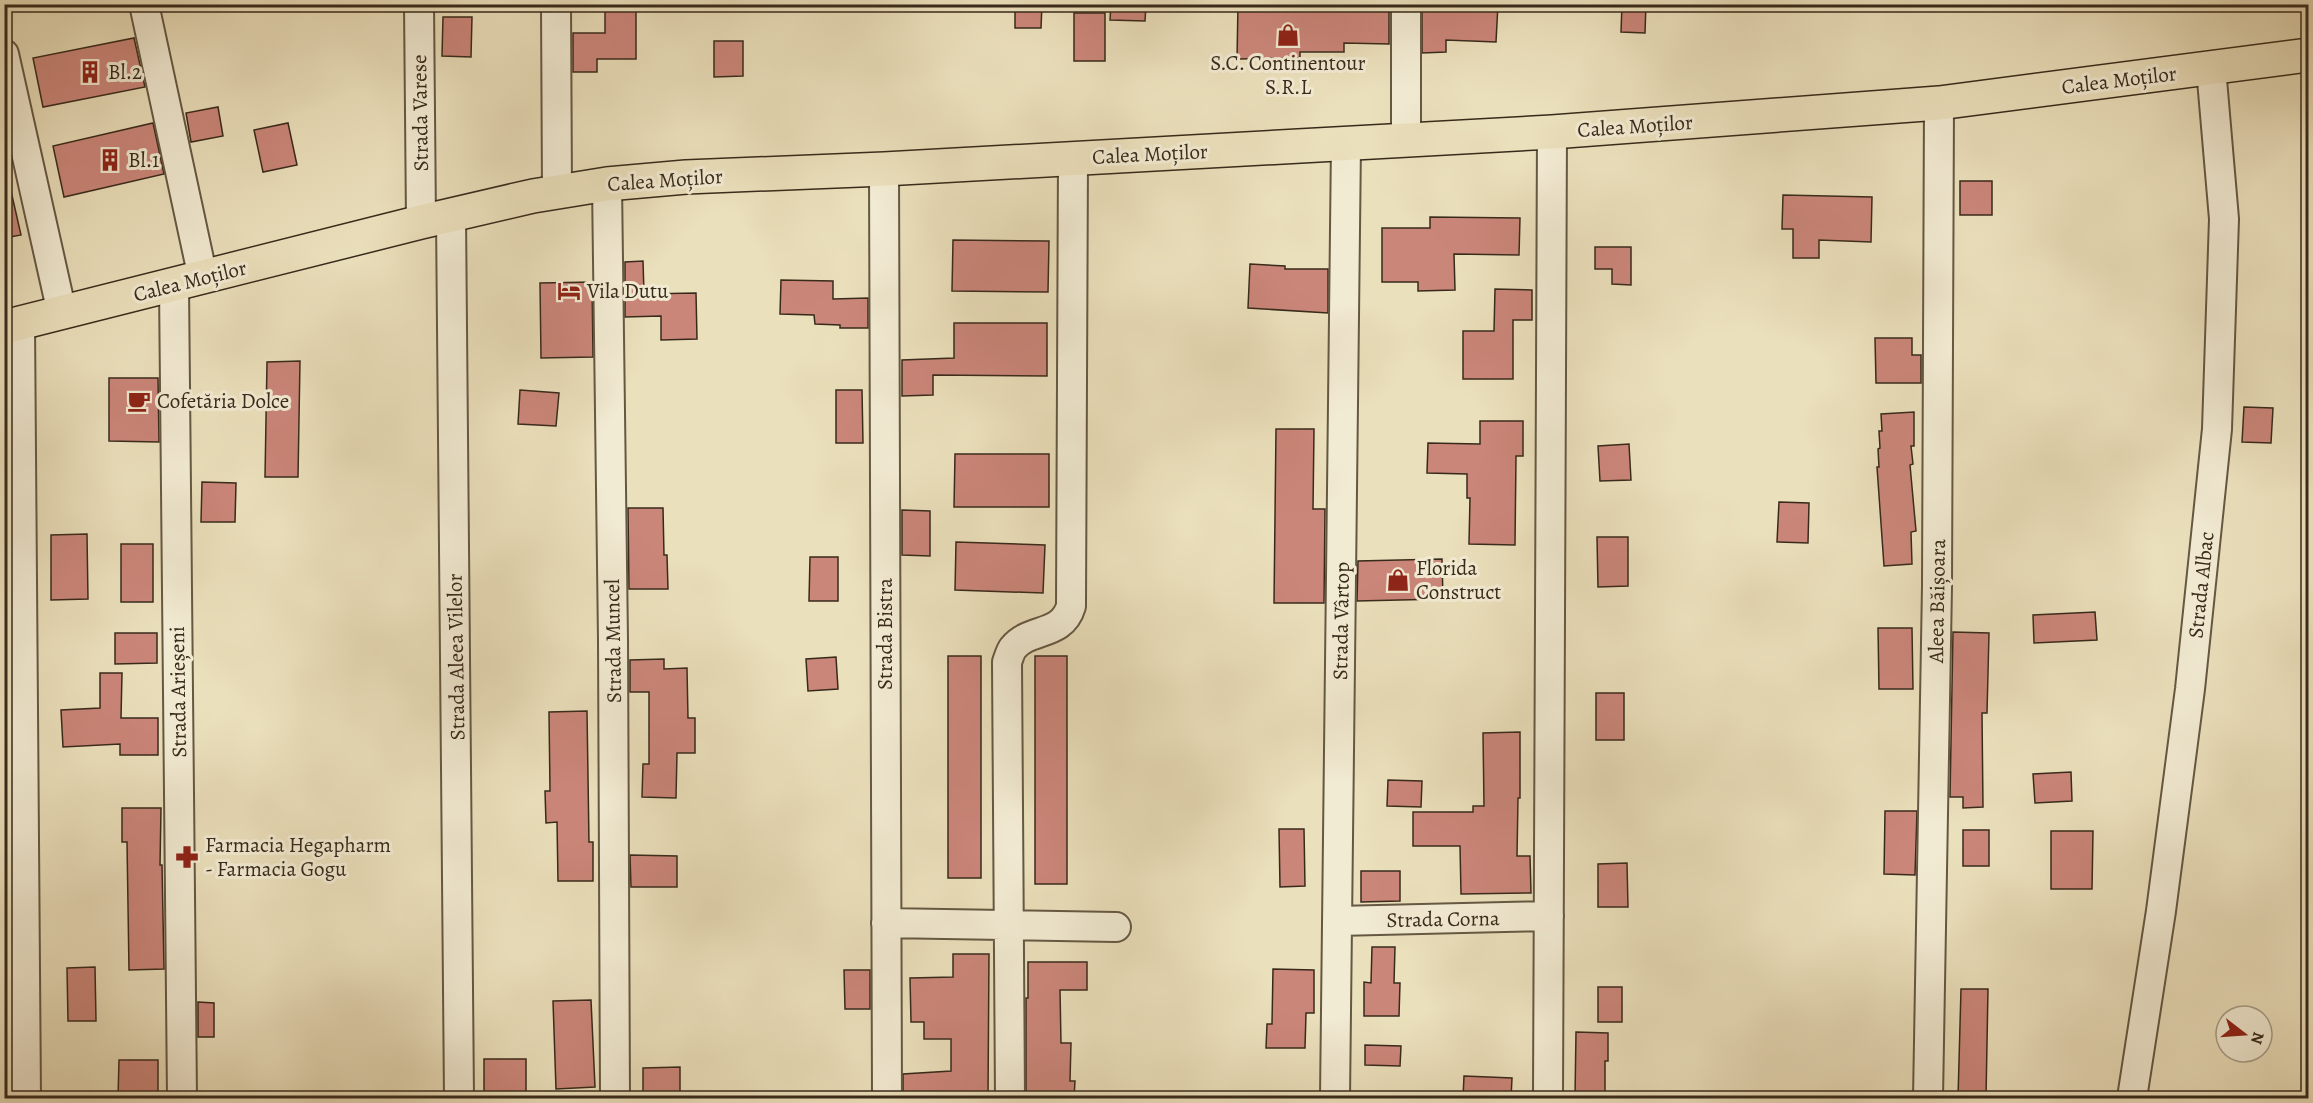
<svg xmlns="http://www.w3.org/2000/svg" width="2313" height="1103" font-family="Alegreya,serif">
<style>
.building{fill:#cb867a;stroke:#382a1b;stroke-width:1.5}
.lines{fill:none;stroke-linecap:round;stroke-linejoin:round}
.minor-casing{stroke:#655843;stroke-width:32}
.major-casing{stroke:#382a1b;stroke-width:36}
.minor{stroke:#f2ebd3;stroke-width:28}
.major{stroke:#ebe0bc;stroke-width:33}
.labels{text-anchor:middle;stroke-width:6;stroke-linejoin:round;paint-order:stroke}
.poi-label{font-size:21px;fill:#382a1b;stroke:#f2ebd3;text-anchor:start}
.street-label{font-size:21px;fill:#382a1b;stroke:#f2ebd3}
</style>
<rect width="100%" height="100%" fill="#ebe0bc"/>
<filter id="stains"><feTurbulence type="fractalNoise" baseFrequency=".00333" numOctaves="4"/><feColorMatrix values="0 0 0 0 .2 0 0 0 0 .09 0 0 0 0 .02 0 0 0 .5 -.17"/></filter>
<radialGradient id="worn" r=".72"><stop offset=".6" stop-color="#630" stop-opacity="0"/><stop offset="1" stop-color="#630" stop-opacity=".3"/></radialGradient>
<path class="building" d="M605,4H636V59H597V72H573V33H605Z
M1015,4H1042L1041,28H1015Z
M1111,4H1146L1145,21L1110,20Z
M1238,4L1318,6V4H1389V44L1344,43V52H1300V58L1237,59Z
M1422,4H1498L1496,42L1446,40V52L1422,53Z
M1622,4H1646L1645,33L1621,32Z
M1074,13H1105V61H1074Z
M443,17H472L471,57L442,56Z
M134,38L145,87L43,107L33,58Z
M714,41H743V76L714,77Z
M218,107L223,136L191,142L186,113Z
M153,123L164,174L64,197L53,146Z
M288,123L297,165L263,172L254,130Z
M1960,181H1992V215H1960Z
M11,191L21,235L4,238V192Z
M1783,195L1872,197L1871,242L1819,240V258H1793V229H1782Z
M1430,217L1520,218L1519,255L1454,254L1455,290L1418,291V282H1382V228H1430Z
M953,240L1049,241L1048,292L952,291Z
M1595,247H1631V285L1612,284V269H1595Z
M643,261L644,294L696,293L697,339L661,340V316L625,317V262Z
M1250,264L1285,266V269H1328V313L1248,308Z
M781,280L833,281V299L868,298V328H840V325L815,324L814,315L780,314Z
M592,282L593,357L541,358L540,283Z
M1495,289L1532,290V320H1513V379H1463V331H1494Z
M954,323H1047V376L933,375V395L902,396V360L954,358Z
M1875,338H1912V355H1921V383H1876Z
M300,361L298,477H265L267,362Z
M109,378H158L159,442L109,441Z
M520,390L559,393L556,426L518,424Z
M836,390H862L863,443H836Z
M2244,407L2273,408L2271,443L2242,442Z
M1914,412V446H1911L1913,464L1910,465L1916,531L1911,532L1912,564L1884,566L1877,467H1879L1878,449L1880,448L1879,431H1882L1881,414Z
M1480,421H1523V456H1516L1515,545L1469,544L1470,498H1467V474L1427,473L1428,443L1480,444Z
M1276,429H1314L1313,509H1325L1324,603H1274Z
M1629,444L1631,480L1600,481L1598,446Z
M955,454H1049V507H954Z
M202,482L236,483L235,522H201Z
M1779,502L1809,503L1808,543L1777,542Z
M628,508H663L664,555H667L668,589H629Z
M902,510L930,511V556L902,555Z
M87,534L88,599L51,600V535Z
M1597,537H1628V586L1598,587Z
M956,542L1045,545L1043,593L955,590Z
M121,544H153V602H121Z
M810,557H838V601H809Z
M1442,559L1443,599L1357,601L1358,561Z
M2095,612L2097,640L2034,643L2033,615Z
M1878,628H1912L1913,689H1879Z
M1953,632L1989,633L1987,713H1982L1983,807L1963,808V797H1950Z
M115,633H157V663L115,664Z
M948,656H981V878H948Z
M1035,656H1067V884H1035Z
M836,657L838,689L808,691L806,659Z
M664,659V669L687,668L688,718H695V753H677L676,798L642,797L643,764H649V692H630V660Z
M100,673H122L121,718H158V755H120V744L63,747L61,710L100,708Z
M1596,693H1624V740H1596Z
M587,711L589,842H593V881H558L557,822L546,823L545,791H550L549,712Z
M1520,732V798H1518L1517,856H1530L1531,893L1461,894L1460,846H1413V812H1473V806H1484L1483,733Z
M2071,772L2072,801L2035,803L2033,774Z
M1388,780L1422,781L1421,807L1387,806Z
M122,808H161L160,865H162L164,969L129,970L127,842H122Z
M1885,811H1917L1915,875L1884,874Z
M1279,829H1304L1305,886L1280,887Z
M1963,830H1989V866H1963Z
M2051,831H2093L2092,889H2051Z
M630,855L677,856V887H631Z
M1627,863L1628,907H1598V864Z
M1361,871H1400V901L1361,902Z
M1372,947H1395L1394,983H1400L1399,1016H1364V982L1371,983Z
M953,954H989L988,1098H903V1074L951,1071V1039H924V1022H911L910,978L953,977Z
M1028,962H1087V990H1060L1061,1043H1071L1070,1081H1075L1074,1098H1026V998H1028Z
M95,967L96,1021H68L67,968Z
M1273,969L1314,970V1013H1306L1305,1048H1266L1267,1024H1272Z
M844,970H870V1009H845Z
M1598,987H1622V1022H1598Z
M1961,989H1988L1986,1098H1958Z
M591,1000L595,1087L556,1089L553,1001Z
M198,1002L214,1003V1037H198Z
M1576,1032L1608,1033V1061H1605V1098H1575Z
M1365,1045L1401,1046L1400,1066L1365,1065Z
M484,1059H526V1098H484Z
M119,1060H158V1098H118Z
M680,1067V1098H643V1068Z
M1464,1076L1512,1078L1511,1098H1463Z"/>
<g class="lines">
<g class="minor-casing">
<path id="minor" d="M144,4L203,278
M419,4L421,222
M556,4L557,192
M4,54L62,313
M1406,140V4
M884,169L887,1098
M607,184L613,640L615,1098
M451,216L459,1098
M174,286L182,1098
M20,323L26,1098
M1337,921L1549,916
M886,923L1116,927
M1010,1098L1007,662C1009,657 1010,652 1013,648C1030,627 1062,637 1071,606L1073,158
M1335,1098L1346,143
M1548,1098L1552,132
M1928,1098L1937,586L1939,103
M2132,1098L2161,911L2190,689L2217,429L2224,219L2211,68"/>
</g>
<g class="major-casing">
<path id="major" d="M4,327L421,222L533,196L607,184L686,177L884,169L1552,132L1939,103L2308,55"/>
</g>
<use href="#minor" class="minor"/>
<use href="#major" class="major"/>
</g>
<defs>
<g id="shop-bare" transform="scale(1.8)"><path d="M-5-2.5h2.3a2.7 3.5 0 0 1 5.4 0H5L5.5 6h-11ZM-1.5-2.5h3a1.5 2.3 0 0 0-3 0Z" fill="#8f2418" stroke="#f2ebd3" stroke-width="2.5" paint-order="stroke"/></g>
<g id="building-bare" transform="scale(1.8)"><path d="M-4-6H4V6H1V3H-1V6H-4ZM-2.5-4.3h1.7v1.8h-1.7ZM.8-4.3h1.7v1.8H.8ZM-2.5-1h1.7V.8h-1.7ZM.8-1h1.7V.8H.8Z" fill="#8f2418" stroke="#f2ebd3" stroke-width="2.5" paint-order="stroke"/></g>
<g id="hotel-bare" transform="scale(1.8)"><path d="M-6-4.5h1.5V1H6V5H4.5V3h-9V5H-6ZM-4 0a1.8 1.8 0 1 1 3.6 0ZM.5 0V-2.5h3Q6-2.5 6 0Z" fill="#8f2418" stroke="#f2ebd3" stroke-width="2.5" paint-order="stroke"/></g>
<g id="cafe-bare" transform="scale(1.8)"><path d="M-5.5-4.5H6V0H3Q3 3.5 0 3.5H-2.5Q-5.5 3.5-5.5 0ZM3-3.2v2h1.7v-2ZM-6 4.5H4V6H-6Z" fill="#8f2418" stroke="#f2ebd3" stroke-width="2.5" paint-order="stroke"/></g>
<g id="pharmacy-bare" transform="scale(1.8)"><path d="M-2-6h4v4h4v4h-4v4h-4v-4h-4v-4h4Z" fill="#8f2418" stroke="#f2ebd3" stroke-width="2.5" paint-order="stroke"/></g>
</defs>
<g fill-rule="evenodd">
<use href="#shop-bare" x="1288" y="35"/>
<use href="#building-bare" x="90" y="72"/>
<use href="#building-bare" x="110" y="160"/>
<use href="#hotel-bare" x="569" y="291"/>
<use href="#cafe-bare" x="139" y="401"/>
<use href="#shop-bare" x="1398" y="580"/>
<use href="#pharmacy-bare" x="187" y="857"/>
</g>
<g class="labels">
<g class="poi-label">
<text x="1288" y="70" text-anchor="middle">S.C. Continentour<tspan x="1288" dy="24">S.R.L</tspan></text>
<text x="108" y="79">Bl.2</text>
<text x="128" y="167">Bl.1</text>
<text x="587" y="298">Vila Dutu</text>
<text x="157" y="408">Cofetăria Dolce</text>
<text x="1416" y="575">Florida<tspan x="1416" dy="24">Construct</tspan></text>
<text x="205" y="852">Farmacia Hegapharm<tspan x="205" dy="24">- Farmacia Gogu</tspan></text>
</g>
<g class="street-label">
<text transform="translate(2119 80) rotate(-7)" y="7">Calea Moților</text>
<text transform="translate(420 113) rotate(-91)" y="7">Strada Varese</text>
<text transform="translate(1635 126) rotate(-4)" y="7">Calea Moților</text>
<text transform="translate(1150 154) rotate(-3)" y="7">Calea Moților</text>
<text transform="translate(665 180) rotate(-4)" y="7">Calea Moților</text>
<text transform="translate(190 281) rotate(-14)" y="7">Calea Moților</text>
<text transform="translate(2201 585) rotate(-84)" y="7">Strada Albac</text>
<text transform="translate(1937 601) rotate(-89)" y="7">Aleea Băișoara</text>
<text transform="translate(1341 621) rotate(-89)" y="7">Strada Vârtop</text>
<text transform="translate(885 634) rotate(-90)" y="7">Strada Bistra</text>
<text transform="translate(613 641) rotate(-91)" y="7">Strada Muncel</text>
<text transform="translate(456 657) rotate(-91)" y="7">Strada Aleea Vilelor</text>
<text transform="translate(178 692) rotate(-91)" y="7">Strada Arieșeni</text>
<text transform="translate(1443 919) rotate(-1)" y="7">Strada Corna</text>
</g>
</g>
<rect width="2313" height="1103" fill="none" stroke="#ebe0bc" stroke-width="24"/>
<rect x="6" y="6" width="2301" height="1091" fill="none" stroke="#382a1b" stroke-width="3"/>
<rect x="12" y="12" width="2289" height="1079" fill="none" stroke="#382a1b" stroke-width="1.5"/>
<g transform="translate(2244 1034) rotate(107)"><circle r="28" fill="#f2ebd3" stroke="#a89e89" stroke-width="1.5"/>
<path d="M0-4.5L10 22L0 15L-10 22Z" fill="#8f2418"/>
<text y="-9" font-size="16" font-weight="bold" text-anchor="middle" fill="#382a1b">N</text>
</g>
<rect width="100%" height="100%" filter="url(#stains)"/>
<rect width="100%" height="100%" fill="url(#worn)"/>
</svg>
